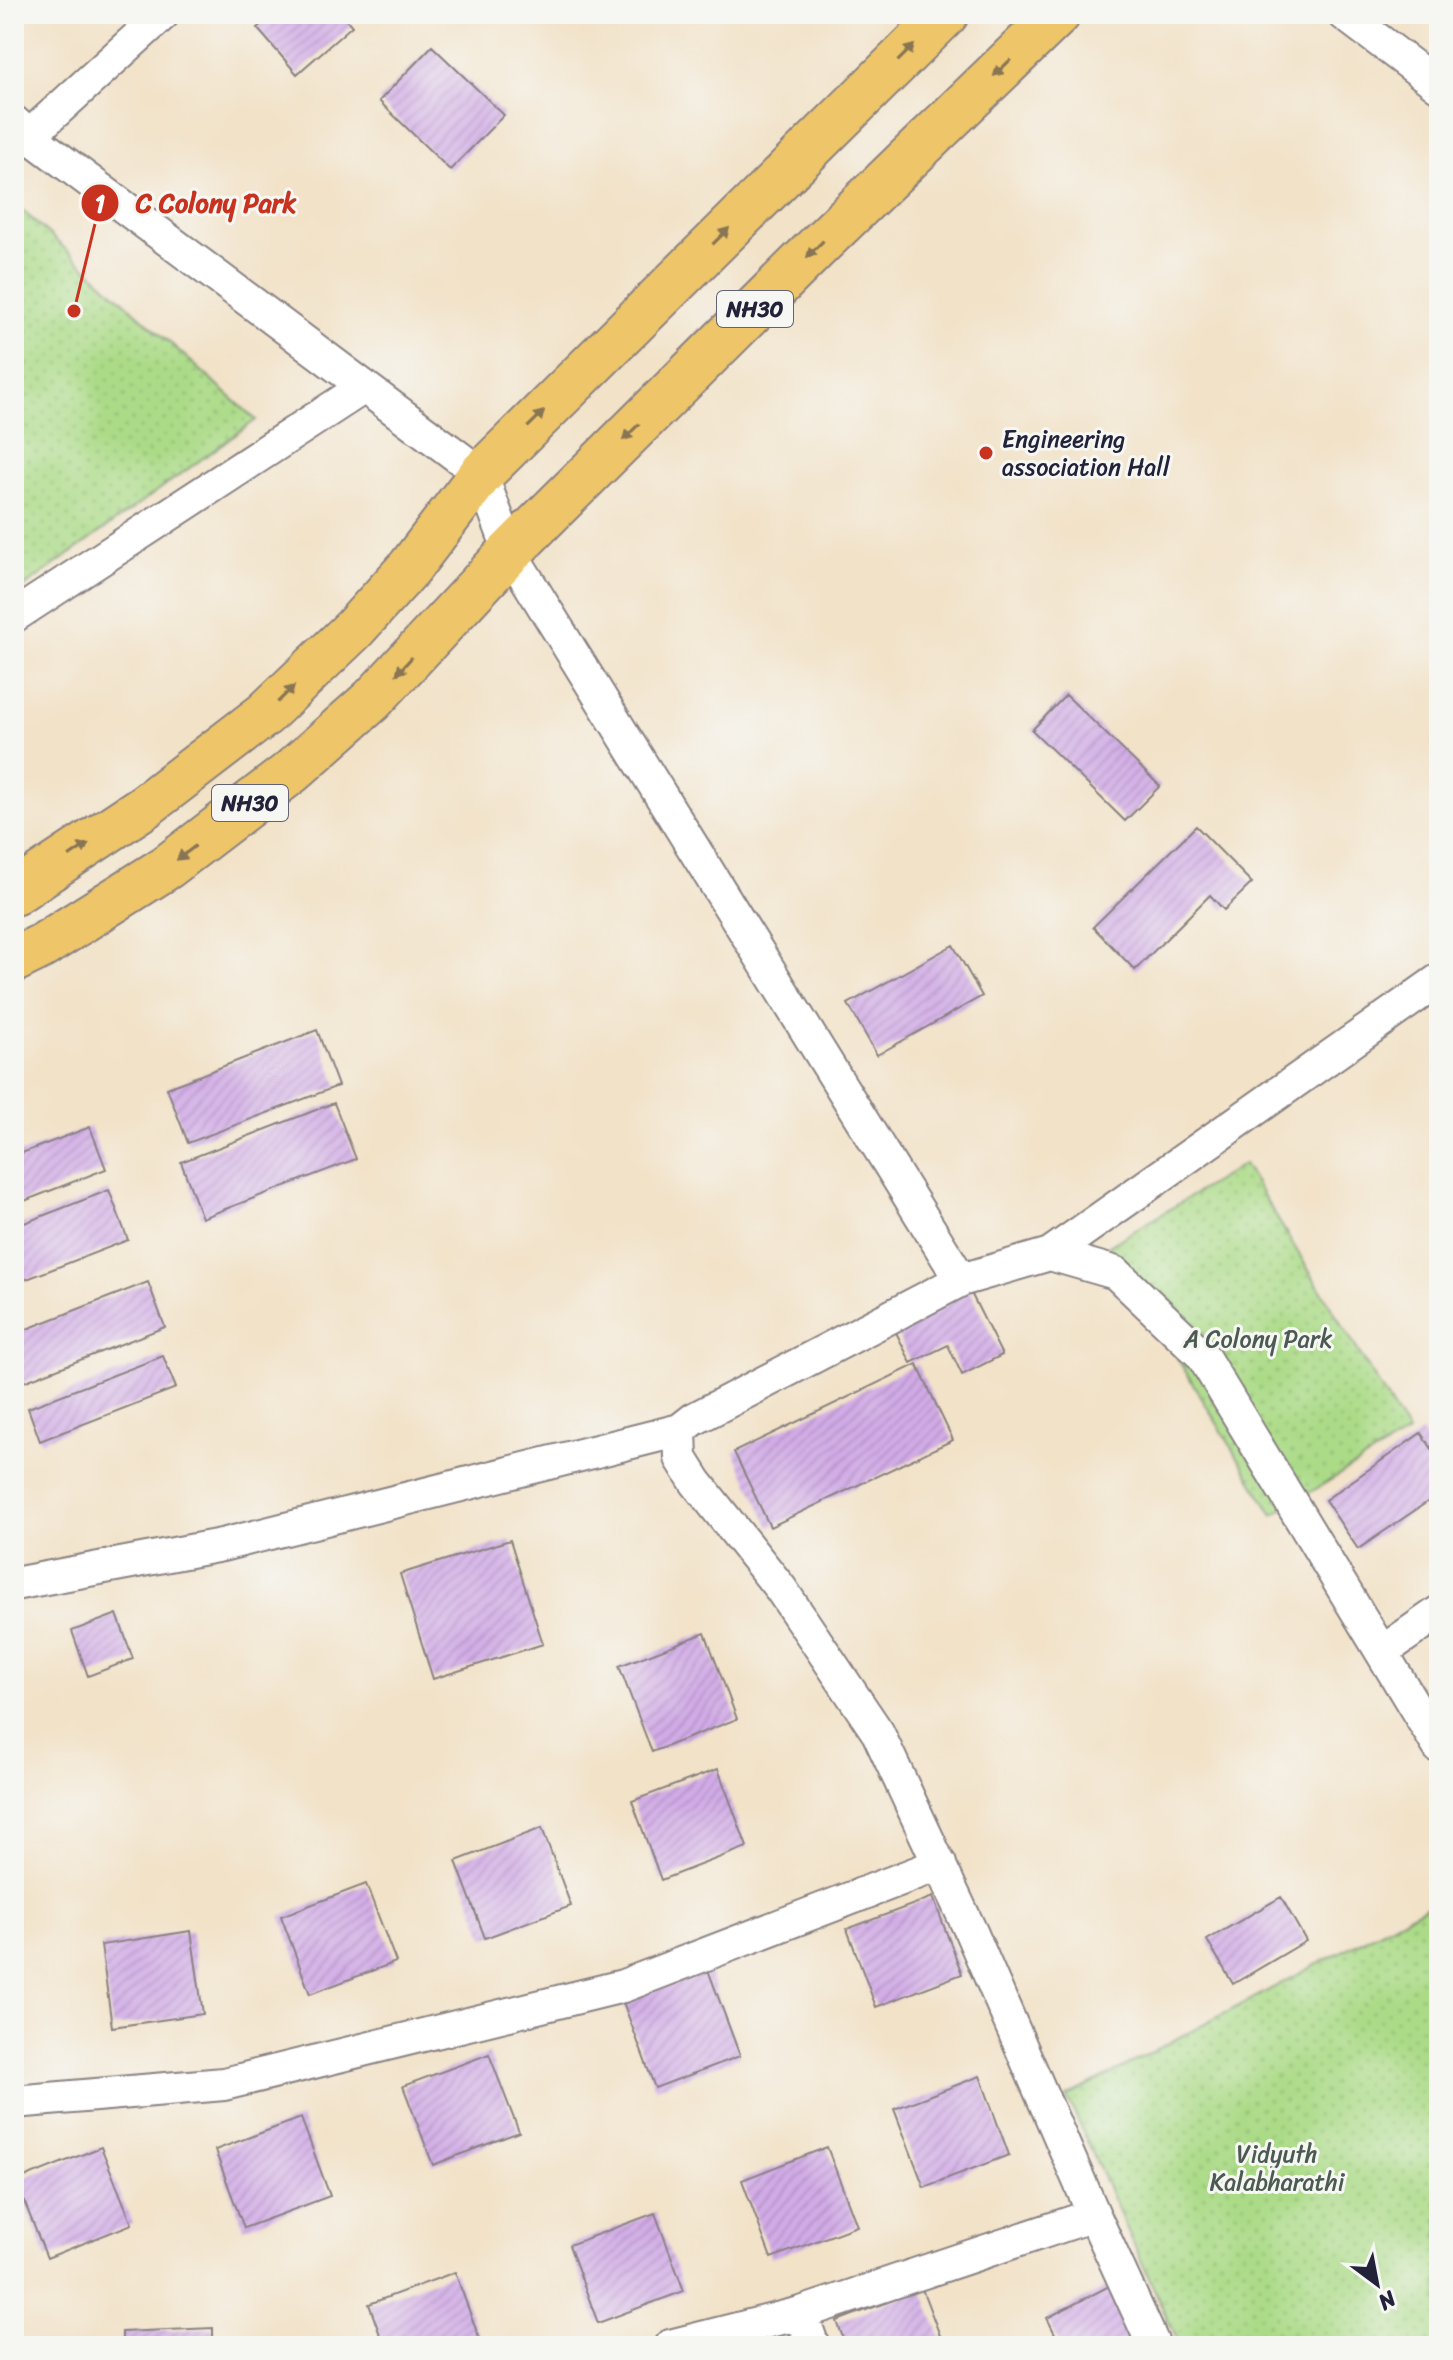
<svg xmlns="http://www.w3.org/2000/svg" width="1453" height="2360" font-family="Sriracha,sans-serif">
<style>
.park{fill:url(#park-dots);stroke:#677e62;stroke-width:2}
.building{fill:url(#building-hatch)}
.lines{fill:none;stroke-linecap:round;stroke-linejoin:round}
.minor-casing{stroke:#8a8282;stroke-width:36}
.trunk-casing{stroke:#8a8282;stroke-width:48}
.minor{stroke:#fff;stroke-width:32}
.trunk{stroke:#eec569;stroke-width:44}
.oneway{fill:#887452}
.poi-dot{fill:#c8321e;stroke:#f6f6f2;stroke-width:3}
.labels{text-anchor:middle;stroke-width:6;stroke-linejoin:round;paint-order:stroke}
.shield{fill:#f6f6f2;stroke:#626272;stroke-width:2}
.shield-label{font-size:22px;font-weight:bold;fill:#22223b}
.poi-label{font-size:24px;fill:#22223b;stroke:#f6f6f2;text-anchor:start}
.park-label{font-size:24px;fill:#4b5a52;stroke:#f6f6f2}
.leader{fill:none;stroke:#c8321e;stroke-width:3}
.callout-dot{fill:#c8321e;stroke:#f6f6f2;stroke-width:3}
.mark-label{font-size:24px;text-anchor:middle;font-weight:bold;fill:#fff}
.callout-label{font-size:26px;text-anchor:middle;font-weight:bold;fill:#c8321e;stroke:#f6f6f2;stroke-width:6;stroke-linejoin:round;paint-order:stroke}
</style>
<defs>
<pattern id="park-dots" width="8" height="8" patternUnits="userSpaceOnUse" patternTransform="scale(2)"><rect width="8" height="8" fill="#acdb88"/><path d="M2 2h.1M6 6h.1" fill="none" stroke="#94bc76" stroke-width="1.8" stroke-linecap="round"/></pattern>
<pattern id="building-hatch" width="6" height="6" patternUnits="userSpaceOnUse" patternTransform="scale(2)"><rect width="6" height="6" fill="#d1abe6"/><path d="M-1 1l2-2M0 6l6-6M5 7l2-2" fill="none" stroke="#b393c6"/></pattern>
</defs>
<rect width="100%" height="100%" fill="#f6f6f2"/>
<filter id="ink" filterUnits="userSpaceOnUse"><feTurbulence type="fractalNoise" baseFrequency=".0125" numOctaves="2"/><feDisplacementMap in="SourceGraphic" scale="16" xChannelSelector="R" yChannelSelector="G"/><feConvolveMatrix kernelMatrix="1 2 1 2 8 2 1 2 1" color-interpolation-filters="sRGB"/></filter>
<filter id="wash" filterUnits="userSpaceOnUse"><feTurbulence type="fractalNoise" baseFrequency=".006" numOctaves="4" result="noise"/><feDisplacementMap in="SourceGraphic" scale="32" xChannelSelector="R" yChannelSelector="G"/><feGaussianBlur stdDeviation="1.8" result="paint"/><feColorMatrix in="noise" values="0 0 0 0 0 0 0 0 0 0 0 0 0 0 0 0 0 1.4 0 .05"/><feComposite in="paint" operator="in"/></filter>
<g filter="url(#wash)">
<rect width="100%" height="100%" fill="#f2e2c8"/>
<path class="park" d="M14,203L256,420L14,594Z
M1244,1164L1408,1433L1273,1515L1109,1246Z
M1439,1900V2346H1180L1067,2097Z"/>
<g id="blocks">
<path class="building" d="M273,14H342L352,26L297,74L257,28Z
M432,46L504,115L450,170L379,101Z
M1066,695L1160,786L1125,821L1032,730Z
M1196,826L1252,883L1224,910L1210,895L1135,970L1093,927Z
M953,945L982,996L877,1055L848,1004Z
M317,1030L338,1086L188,1143L167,1088Z
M334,1103L356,1159L202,1218L181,1162Z
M90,1127L106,1169L14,1205V1156Z
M109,1190L128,1240L14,1284V1227Z
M965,1281L1002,1355L962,1375L948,1345L911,1363L889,1318Z
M148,1282L165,1327L21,1383L14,1366V1334Z
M163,1356L176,1388L40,1441L28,1408Z
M917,1364L953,1440L770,1527L734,1452Z
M1421,1433L1439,1459V1494L1358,1549L1325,1500Z
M510,1540L543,1644L433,1679L400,1574Z
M117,1614L133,1659L88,1676L72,1631Z
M705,1633L737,1719L652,1752L619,1666Z
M718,1769L747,1847L661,1880L632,1801Z
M542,1828L571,1906L485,1938L456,1861Z
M366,1884L396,1962L310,1994L281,1916Z
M933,1897L962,1974L876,2007L847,1929Z
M1281,1897L1306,1941L1233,1984L1207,1940Z
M191,1931L203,2014L112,2027L101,1945Z
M704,1959L740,2056L655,2088L619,1991Z
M489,2054L519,2132L433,2165L403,2086Z
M980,2076L1009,2155L924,2187L894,2109Z
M301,2118L330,2196L244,2228L215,2150Z
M101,2147L132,2224L47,2258L16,2181Z
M827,2147L857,2226L771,2258L742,2180Z
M655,2213L684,2291L598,2323L569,2245Z
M455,2272L482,2346H384L369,2304Z
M1115,2283L1147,2346H1061L1047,2318Z
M922,2289L944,2346H846L837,2321Z
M213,2328V2346H122V2332Z"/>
</g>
</g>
<g filter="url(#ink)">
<use href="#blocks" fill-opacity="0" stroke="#8a8282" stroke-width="2"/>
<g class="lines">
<g class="minor-casing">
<path id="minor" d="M1344,14L1439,86
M14,122L29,136L481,474L510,552L961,1280
M14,145L29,136L163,14
M14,616L364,387
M1050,1254L1439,980
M14,1584L222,1545L680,1430
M1382,1652L1439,1612
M14,2102L224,2084L623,1986L940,1864
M801,2313L813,2346
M670,2346L801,2313L1094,2215
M1154,2346L1094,2215L971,1932L878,1733L781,1589L696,1482L681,1458L680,1430L694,1419L961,1280L1050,1254L1116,1273L1202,1355L1439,1747"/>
</g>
<g class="trunk-casing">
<path id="trunk" d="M14,893L145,806L265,714L354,629L410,567L481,474L946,14
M14,960L42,946L167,867L291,772L372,700L510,552L821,243L1058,14"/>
</g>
<use href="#minor" class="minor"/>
<use href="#trunk" class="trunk"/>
</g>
<defs><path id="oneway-solid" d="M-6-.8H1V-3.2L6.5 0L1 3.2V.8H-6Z" transform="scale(2)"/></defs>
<g class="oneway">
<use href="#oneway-solid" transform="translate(906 53) rotate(-45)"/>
<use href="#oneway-solid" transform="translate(1002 68) rotate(136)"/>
<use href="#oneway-solid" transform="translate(721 236) rotate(-45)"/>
<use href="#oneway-solid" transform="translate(815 249) rotate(135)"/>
<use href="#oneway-solid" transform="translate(536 419) rotate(-45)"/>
<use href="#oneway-solid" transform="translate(631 432) rotate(135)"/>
<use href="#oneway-solid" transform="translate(404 666) rotate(132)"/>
<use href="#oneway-solid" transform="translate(286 694) rotate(-44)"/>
<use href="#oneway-solid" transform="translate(79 850) rotate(-34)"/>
<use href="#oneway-solid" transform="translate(186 853) rotate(143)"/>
</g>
</g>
<circle class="poi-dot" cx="986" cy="453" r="8"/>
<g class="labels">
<g class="shield">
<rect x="717" y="291" width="76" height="36" rx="6"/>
<rect x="212" y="785" width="76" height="36" rx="6"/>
</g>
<g class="shield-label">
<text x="755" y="317">NH30</text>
<text x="250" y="811">NH30</text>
</g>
<g class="poi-label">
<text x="1002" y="447">Engineering<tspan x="1002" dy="28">association Hall</tspan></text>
</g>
<g class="park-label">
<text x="1258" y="1347">A Colony Park</text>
<text x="1277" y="2162">Vidyuth<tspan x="1277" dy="28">Kalabharathi</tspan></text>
</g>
</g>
<path class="leader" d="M74 311L100 203"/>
<g class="callout-dot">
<circle cx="74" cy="311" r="8"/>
<circle cx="100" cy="203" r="20"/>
</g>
<g class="mark-label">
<text x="100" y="212">1</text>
</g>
<g class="callout-label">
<text x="216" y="212">C Colony Park</text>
</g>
<rect width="1453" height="2360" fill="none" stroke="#f6f6f2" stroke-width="48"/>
<g transform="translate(1377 2284) rotate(148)" stroke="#f6f6f2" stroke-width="6" paint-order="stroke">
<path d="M0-6L14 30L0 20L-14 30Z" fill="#22223b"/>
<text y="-12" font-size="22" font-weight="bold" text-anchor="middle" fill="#22223b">N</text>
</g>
</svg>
